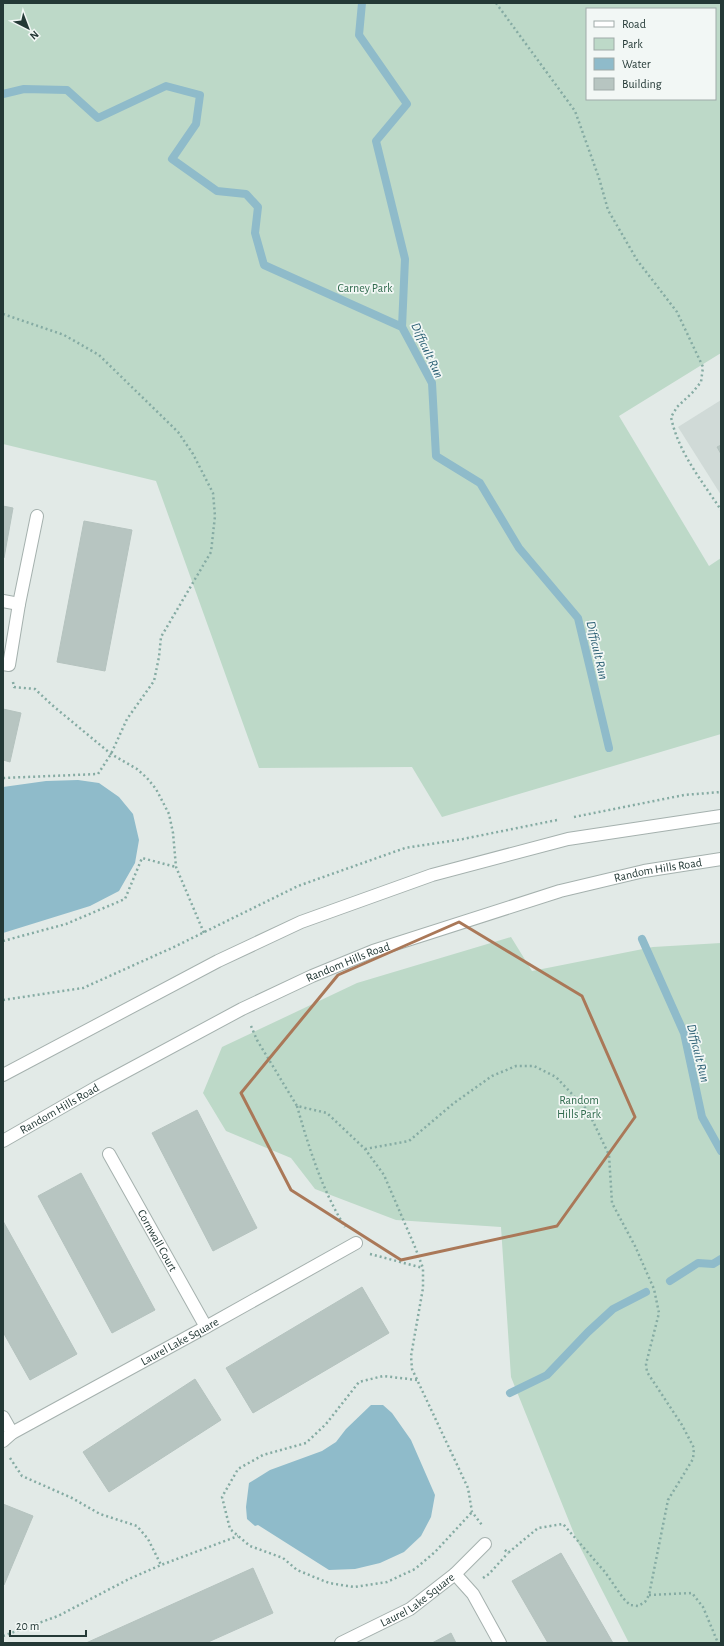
<svg xmlns="http://www.w3.org/2000/svg" width="724" height="1646" font-family="'Alegreya Sans',sans-serif">
<style>
.built{fill:#d0dad7}
.green{fill:#bdd9c8;fill-rule:evenodd}
.water{fill:#8fbbca}
.lines{fill:none;stroke-linecap:round;stroke-linejoin:round}
.stream{stroke:#8fbbca;stroke-width:8}
.building{fill:#b7c5c1;stroke:#b5c3bf}
.minor-casing{stroke:#a5b1ae;stroke-width:14}
.path{stroke:#85aba3;stroke-width:2.5;stroke-dasharray:2 3;stroke-linecap:butt}
.minor{stroke:#fff;stroke-width:12}
.marked{fill:none;stroke:#aa7858;stroke-width:3;stroke-linejoin:round}
.labels{text-anchor:middle;stroke-width:3.5;stroke-linejoin:round;paint-order:stroke}
.park-label{font-size:12px;fill:#326c4f;stroke:#f2f7f5}
.street-label{font-size:12px;fill:#243936;stroke:#f2f7f5}
.water-label{font-size:13px;font-style:italic;fill:#245a6f;stroke:#f2f7f5}
</style>
<rect width="100%" height="100%" fill="#e2eae7"/>
<path class="built" d="M721,400V495L678,427Z"/>
<path class="green" d="M3,3H721V353L619,416L709,566L721,558V734L442,817L412,767L259,768L156,481L3,444ZM587,9H715V99H587Z
M511,937L532,971L653,947L721,943V1643H629L577,1541L511,1377L501,1227L396,1220L315,1189L291,1158L226,1131L203,1093L222,1047L357,983Z"/>
<path class="water" d="M78,780L99,783L119,797L133,814L139,840L135,863L119,891L90,906L3,933V787L46,781Z
M371,1405H383L392,1413L411,1440L435,1495L431,1517L421,1536L404,1552L380,1563L355,1569L329,1570L258,1525L255,1526L247,1519L246,1507L249,1483L270,1470L322,1451L336,1442L346,1429Z"/>
<g class="lines">
<path class="stream" d="M362,3L359,35L407,104L376,141L405,259L402,327L432,383L436,456L480,483L519,548L578,618L609,748
M3,94L24,89L67,90L98,118L166,86L200,95L196,124L172,159L217,191L246,194L258,207L255,233L264,265L402,327
M642,939L684,1033L702,1117L721,1151
M670,1281L698,1263L713,1264L721,1259
M510,1393L547,1375L588,1332L613,1309L646,1292"/>
</g>
<path class="building" d="M721,445V454L717,447Z
M3,506L13,508L4,558H3Z
M84,521L132,530L105,671L57,662Z
M3,709L21,713L10,762L3,760Z
M197,1110L257,1228L213,1251L152,1133Z
M81,1173L155,1310L112,1333L38,1196Z
M3,1221L77,1354L30,1380L3,1332Z
M362,1287L389,1333L253,1413L226,1368Z
M195,1379L221,1420L109,1492L83,1452Z
M3,1504L33,1516L4,1585H3Z
M561,1553L613,1643H548L512,1581Z
M253,1568L273,1613L206,1643H86Z
M451,1633L456,1643H432Z"/>
<g class="lines">
<g class="minor-casing">
<g id="minor">
<path d="M3,601L19,604L9,665L3,664"/>
<path d="M19,604L37,516"/>
<path d="M3,1075L218,961L301,922L432,875L568,839L721,816"/>
<path id="s1" d="M3,1141L97,1087L242,1009L312,976L373,951L560,891L644,871L721,859"/>
<path id="s2" d="M109,1154L206,1327"/>
<path d="M3,1417L12,1433"/>
<path id="s3" d="M3,1441L12,1433L206,1327L356,1243"/>
<path d="M455,1574L473,1594L500,1643"/>
<path id="s4" d="M341,1643L410,1609L455,1574L485,1544"/>
</g>
</g>
<path class="path" d="M496,3L575,111L599,178L608,210L637,260L677,312L703,367L701,382L692,393L677,407L671,417C678,452 702,481 721,510
M3,314L64,335L99,355L178,432L193,454L213,493L215,516L211,552L161,637L159,657L154,681L127,719L111,754L98,774L3,778
M13,682L14,687L35,689L52,705L111,754L137,769L147,778L156,789L169,814L173,833L176,867L204,933
M574,817L684,795L721,792
M3,941L66,924L125,899L142,858L176,867
M3,1000L83,988L174,947L298,886L405,848L463,839L557,820
M251,1026L257,1040L297,1106L327,1113L365,1149L384,1175L415,1247L423,1268V1288L411,1356L412,1369L468,1488L472,1512L482,1525
M297,1106C309,1148 322,1190 345,1227
M365,1149L409,1141L454,1103L492,1076L516,1066H534L556,1077L588,1111L609,1155L612,1203L635,1246L654,1289L659,1313L646,1364L647,1372L682,1425L694,1448L693,1459L668,1500L649,1595L645,1602L638,1606L630,1605L623,1598L605,1572L563,1524L538,1528L508,1553L503,1548
M370,1254L423,1268
M417,1380L383,1376L359,1382L326,1424L306,1443L263,1455L238,1469L222,1497L230,1529L250,1546L283,1558L297,1570L329,1583L354,1587L387,1582L415,1569L435,1552L472,1512
M10,1458L22,1476L72,1498L100,1514L137,1526L148,1539L161,1565
M483,1578L489,1574L508,1553
M649,1595L692,1593L703,1607L718,1643
M3,1636L58,1616L129,1579L161,1565L238,1536"/>
<use href="#minor" class="minor"/>
</g>
<path class="marked" d="M459,922L582,996L635,1117L557,1226L401,1260L291,1190L241,1093L338,975Z"/>
<g class="labels">
<g class="park-label">
<text x="365" y="292">Carney Park</text>
<text x="579" y="1104">Random<tspan x="579" dy="14">Hills Park</tspan></text>
</g>
<g class="street-label">
<text dy="4" stroke="none"><textPath href="#s1" startOffset="713">Random Hills Road</textPath></text>
<text dy="4" stroke="none"><textPath href="#s1" startOffset="389">Random Hills Road</textPath></text>
<text dy="4" stroke="none"><textPath href="#s1" startOffset="65">Random Hills Road</textPath></text>
<text dy="4" stroke="none"><textPath href="#s2" startOffset="99">Cornwall Court</textPath></text>
<text dy="4" stroke="none"><textPath href="#s3" startOffset="203">Laurel Lake Square</textPath></text>
<text dy="4" stroke="none"><textPath href="#s4" startOffset="88">Laurel Lake Square</textPath></text>
</g>
<g class="water-label">
<text transform="translate(428 350) rotate(65)" y="5">Difficult Run</text>
<text transform="translate(598 650) rotate(77)" y="5">Difficult Run</text>
<text transform="translate(699 1053) rotate(76)" y="5">Difficult Run</text>
</g>
</g>
<rect width="724" height="1646" fill="none" stroke="#243936" stroke-width="8"/>
<rect x="586" y="8" width="130" height="92" fill="#f2f7f5" stroke="#a0aba9"/>
<rect x="594" y="21" width="20" height="6" fill="#ffffff" stroke="#a0aba9"/>
<text x="622" y="28" font-size="12" fill="#243936">Road</text>
<rect x="594" y="38" width="20" height="12" fill="#bdd9c8" stroke="#a0aba9"/>
<text x="622" y="48" font-size="12" fill="#243936">Park</text>
<rect x="594" y="58" width="20" height="12" fill="#8fbbca" stroke="#a0aba9"/>
<text x="622" y="68" font-size="12" fill="#243936">Water</text>
<rect x="594" y="78" width="20" height="12" fill="#b7c5c1" stroke="#a0aba9"/>
<text x="622" y="88" font-size="12" fill="#243936">Building</text>
<g transform="translate(28 28) rotate(138)" stroke="#f2f7f5" stroke-width="3" paint-order="stroke">
<path d="M0-3L7 15L0 10L-7 15Z" fill="#243936"/>
<text y="-6" font-size="11" font-weight="bold" text-anchor="middle" fill="#243936">N</text>
</g>
<path d="M10 1630v6h76v-6" fill="none" stroke="#243936" stroke-width="2"/>
<text x="16" y="1630" font-size="12" fill="#243936" stroke="#f2f7f5" stroke-width="3" paint-order="stroke">20 m</text>
</svg>
